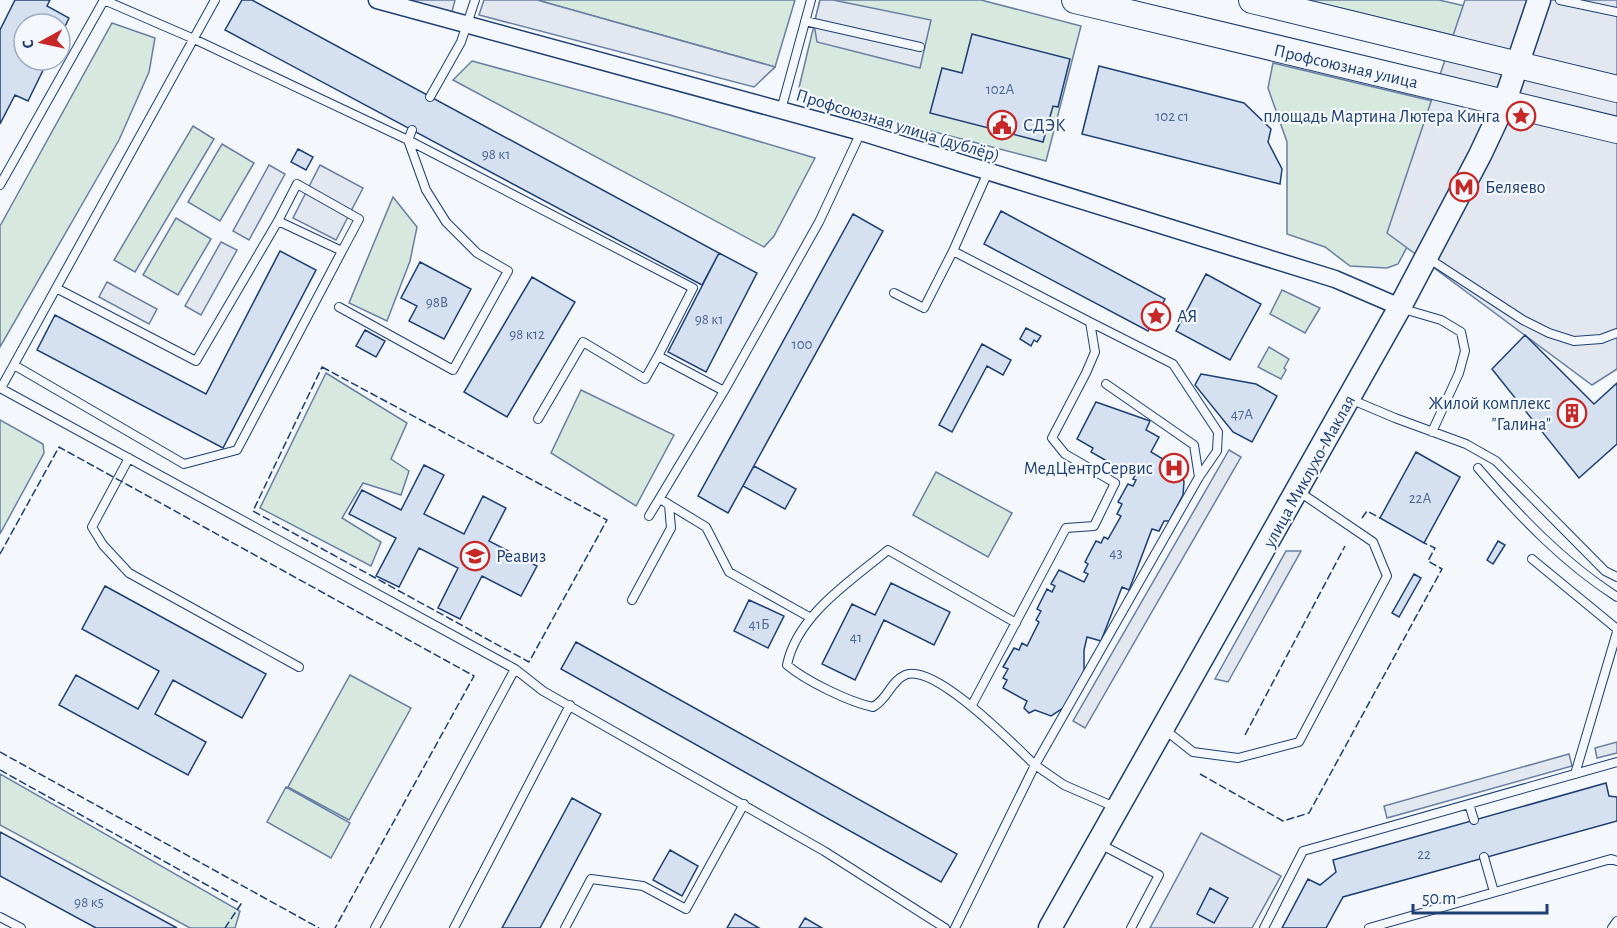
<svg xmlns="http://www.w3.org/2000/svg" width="1617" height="928" font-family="'Alegreya Sans',sans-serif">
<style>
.green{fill:#d7e8df;stroke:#687fa3;stroke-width:1.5}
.parking{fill:#e3e8f0;stroke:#687fa3;stroke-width:1.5}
.building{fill:#d5e0f0;stroke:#1d3f73;stroke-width:1.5}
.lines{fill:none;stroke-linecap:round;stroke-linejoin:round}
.service-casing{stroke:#1d3f73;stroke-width:10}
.minor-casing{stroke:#1d3f73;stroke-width:19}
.secondary-casing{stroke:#1d3f73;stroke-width:25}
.primary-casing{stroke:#1d3f73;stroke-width:28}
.service{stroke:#f4f7fb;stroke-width:8}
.minor{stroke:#f4f7fb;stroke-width:16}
.secondary{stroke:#f4f7fb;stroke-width:22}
.primary{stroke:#f4f7fb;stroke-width:26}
.fence{stroke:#1d3f73;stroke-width:1.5;stroke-dasharray:8 3;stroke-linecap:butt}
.labels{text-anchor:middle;stroke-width:4.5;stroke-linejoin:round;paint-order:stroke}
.number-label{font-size:15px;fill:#4b6792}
.street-label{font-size:18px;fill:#1d3f73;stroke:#f4f7fb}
.poi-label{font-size:18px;fill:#1d3f73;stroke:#f4f7fb;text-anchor:start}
</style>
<rect width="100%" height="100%" fill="#f4f7fb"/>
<path class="green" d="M537,0H795L775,67Z
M820,0H981L1081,26L1046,161L797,96Z
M1307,0H1439L1504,15L1485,43Z
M112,23L155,38L149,72L119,140L0,347V226Z
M472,61L670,115L815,158L774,236L764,247L453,80Z
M1273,63L1449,105L1464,140L1398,264L1387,268L1350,266L1325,247L1287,234V142L1268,88Z
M193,126L214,139L135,272L114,260Z
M222,144L254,163L220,221L188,202Z
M393,197L417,227L410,261L387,321L349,303Z
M176,218L211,239L178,295L143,275Z
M1282,290L1320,308L1305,333L1270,314Z
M1269,347L1289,359L1284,368L1286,370L1281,379L1258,367Z
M326,373L407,423L391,459L409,471L401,495L363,483L342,518L381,542L371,566L260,508Z
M581,390L674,435L636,506L551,453Z
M0,420L43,444L44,453L0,534Z
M936,472L1012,513L988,557L913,515Z
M350,675L411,708L349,820L288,787Z
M0,774L240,911L235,928H190L0,825Z
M286,787L350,823L331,858L267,822Z"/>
<path class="parking" d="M395,0H455L451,16Z
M484,0H537L775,67L754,87L479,15Z
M820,0H833L931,20L920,68L817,42L814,24Z
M1465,0H1617V369L1592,385L1387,233Z
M269,165L285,174L249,240L233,231Z
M320,165L363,188L336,240L293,218Z
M221,242L237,250L201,315L185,306Z
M107,282L157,309L149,324L99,297Z
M1229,450L1241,457L1085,728L1073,721Z
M1286,551H1301L1228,682L1215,679Z
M1617,742V753L1597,758L1595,748Z
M1569,754L1572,766L1387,818L1384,806Z
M1201,833L1281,876L1252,928H1150Z"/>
<path class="building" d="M15,0H50L47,6L69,18L60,37V24H24V60H48L28,101L15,95L0,124V30Z
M242,0H252L719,253L702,285L225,30Z
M972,34L1070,59L1058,107L1053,106L1043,142L930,113L942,68L962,73Z
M1099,66L1244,103L1271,129L1268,142L1282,169L1280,184L1082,134Z
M298,149L313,157L306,170L291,162Z
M1001,211L1165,299L1148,331L984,244Z
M853,214L883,231L728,513L698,496Z
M280,251L316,270L223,448L37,350L55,315L206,394Z
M719,253L757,273L706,372L668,352Z
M420,262L471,289L444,339L409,321L417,306L401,298Z
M1206,274L1261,304L1230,360L1176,331Z
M532,277L575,302L507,417L464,392Z
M1026,328L1041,336L1037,342L1034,340L1031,346L1020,339Z
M365,330L385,341L376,357L356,346Z
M1525,335L1594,404L1617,383V444L1579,478L1492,369Z
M982,344L1011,360L1003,375L987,366L952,432L939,425Z
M1201,374L1256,384L1277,396L1252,442L1233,432L1195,385Z
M1096,402L1150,421L1146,430L1159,437L1151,452L1166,461L1179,458L1184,482L1183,495L1169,521H1164L1159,531L1152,529L1129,590L1122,587L1101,641L1087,637L1084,650V673L1068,705L1051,716L1035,710L1029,713L1024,708L1027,701L1003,688L1007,680L1003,678L1008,669L1003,667L1014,648L1019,650L1022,643L1027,646L1039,622L1036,620L1041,611L1037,609L1047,589L1052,592L1055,586L1051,584L1059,570L1084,582L1088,574L1084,572L1088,564L1085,562L1096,541L1101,543L1104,537L1108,539L1121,516L1117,514L1122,504L1118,502L1128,484L1133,486L1136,480L1133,479L1137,472L1129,468L1127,472L1105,460L1091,452L1093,448L1077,439Z
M1416,452L1460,477L1424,543L1380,518Z
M424,465L444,475L424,514L464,534L483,496L506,508L489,541L537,566L521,596L482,576L460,619L438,608L458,568L419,548L399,587L376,576L396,538L349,514L362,490L401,510Z
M754,466L796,489L785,509L743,486Z
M1498,541L1505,545L1493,564L1487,560Z
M1414,574L1421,578L1399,617L1392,613Z
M891,583L950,612L934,645L884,620L855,680L822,664L852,604L875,615Z
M105,586L266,674L242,718L173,680L155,714L206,742L188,775L59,705L76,675L138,709L159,671L82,629Z
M749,600L784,616L768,648L734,631Z
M576,642L957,854L941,882L561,669Z
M1606,783L1609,796L1617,797V821L1343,897L1326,928H1282L1308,879L1320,885L1336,872L1333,860Z
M572,798L601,814L540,928H502Z
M0,832L177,928H96L0,876Z
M670,850L698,866L682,896L653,880Z
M1210,888L1228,898L1214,923L1197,914Z
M735,914L759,928H727Z
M805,918L822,928H799Z"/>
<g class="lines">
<g class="service-casing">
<path id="service" d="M104,0L194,39L408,140L426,190L446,222L477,253L508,271L453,370L339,307
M1560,0L1617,12
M805,21L920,47
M430,97L461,42L475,0
M781,110L811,0
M412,130L408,140L693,288L658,356L724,391L649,516
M0,185L104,0
M278,221L297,184L359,219L342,251
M1428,258L1523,320L1549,333L1574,341L1601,339L1617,333
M894,293L924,308L953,251
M1400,308L1441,320L1461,332L1465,351L1459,373L1432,432
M14,365L184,464L237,450L342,251L278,221L196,361L56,288
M1106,384L1194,445L1199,477
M0,388L515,669L543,691L824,851L945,928
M1,388L215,0
M724,391L819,222L861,132
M1350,399L1395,418L1466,444L1496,461L1605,571L1617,577
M538,419L583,342L645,379L658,356
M129,458L92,527L103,545L129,573L299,667
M1478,468C1519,516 1564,563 1617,597
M660,499L706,527L729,572L811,618
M1532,559L1617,629
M632,600L671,528L669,505
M1016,623L888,550C851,581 797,615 787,665C806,681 849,702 873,707C888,699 890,682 905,675C934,662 1014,745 1035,765L1199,477L1217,451L1218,432L1173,364L1090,322
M972,705L1066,528L1094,526L1115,483L1065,454L1052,438L1086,373L1095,352L1090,322L953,251L988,172
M1164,729L1193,752L1238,758L1299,742L1387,576L1373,542L1298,491
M1575,774L1617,632
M1469,804L1474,820
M1098,843L1159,875L1131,928
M1484,857L1494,892
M0,917L21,928
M375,928L515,669
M454,928L570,705
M565,928L591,879L643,886L686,909L744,804
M955,928L1035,765L1064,785L1117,808
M1264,928L1303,851L1617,762
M1369,928L1611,859L1617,861
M1612,928L1617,921"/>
</g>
<g class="minor-casing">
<path id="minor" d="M377,0L861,132L1335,279L1400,307"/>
</g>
<g class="secondary-casing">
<path id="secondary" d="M1050,928L1400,307L1480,155L1504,104L1539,0"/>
</g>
<g class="primary-casing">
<path id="primary" d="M1075,0L1617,130
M1252,0L1617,89"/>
</g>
<use href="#service" class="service"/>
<use href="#minor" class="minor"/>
<use href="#secondary" class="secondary"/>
<use href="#primary" class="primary"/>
<path class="fence" d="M322,367L607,520L529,662L253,511Z
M1362,518L1367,511L1380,518
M0,554L59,447L474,676L335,928
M1245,735L1345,546
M0,752L319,928
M0,770L241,904L225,928
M1200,774L1283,821L1309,813L1442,569L1428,561L1435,548L1424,543"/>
</g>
<defs>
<g id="sight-ring" transform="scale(1.5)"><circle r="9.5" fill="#f4f7fb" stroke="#c62828" stroke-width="1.5"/><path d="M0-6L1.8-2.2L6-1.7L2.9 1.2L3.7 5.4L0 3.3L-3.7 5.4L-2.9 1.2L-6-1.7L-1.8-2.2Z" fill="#c62828"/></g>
<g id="civic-ring" transform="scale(1.5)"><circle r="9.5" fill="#f4f7fb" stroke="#c62828" stroke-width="1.5"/><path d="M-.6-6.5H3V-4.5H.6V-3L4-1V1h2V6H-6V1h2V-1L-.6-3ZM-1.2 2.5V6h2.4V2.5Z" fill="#c62828"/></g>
<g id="metro-ring" transform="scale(1.5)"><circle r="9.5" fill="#f4f7fb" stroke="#c62828" stroke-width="1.5"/><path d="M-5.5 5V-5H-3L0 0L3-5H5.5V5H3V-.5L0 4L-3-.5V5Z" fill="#c62828"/></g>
<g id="building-ring" transform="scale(1.5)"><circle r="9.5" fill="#f4f7fb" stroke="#c62828" stroke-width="1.5"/><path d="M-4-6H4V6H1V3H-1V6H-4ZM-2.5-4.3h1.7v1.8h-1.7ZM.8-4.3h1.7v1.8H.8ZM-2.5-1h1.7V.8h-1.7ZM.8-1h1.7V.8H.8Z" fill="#c62828"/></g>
<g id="hospital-ring" transform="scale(1.5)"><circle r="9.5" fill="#f4f7fb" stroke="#c62828" stroke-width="1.5"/><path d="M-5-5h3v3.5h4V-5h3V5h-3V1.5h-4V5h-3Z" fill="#c62828"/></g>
<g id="university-ring" transform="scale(1.5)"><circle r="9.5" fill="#f4f7fb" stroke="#c62828" stroke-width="1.5"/><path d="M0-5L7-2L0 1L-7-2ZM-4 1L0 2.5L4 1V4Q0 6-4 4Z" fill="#c62828"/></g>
</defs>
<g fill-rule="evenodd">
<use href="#sight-ring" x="1521" y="116"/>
<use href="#civic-ring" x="1002" y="125"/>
<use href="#metro-ring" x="1464" y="187"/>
<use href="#sight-ring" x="1156" y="316"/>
<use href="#building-ring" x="1572" y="413"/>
<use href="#hospital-ring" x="1174" y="468"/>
<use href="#university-ring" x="475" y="556"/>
</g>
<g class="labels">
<g class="number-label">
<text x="1000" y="94">102А</text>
<text x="1172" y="121">102 с1</text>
<text x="496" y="159">98 к1</text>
<text x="437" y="307">98В</text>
<text x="709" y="324">98 к1</text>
<text x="527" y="339">98 к12</text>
<text x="802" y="349">100</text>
<text x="1242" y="419">47А</text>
<text x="1420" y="503">22А</text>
<text x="1116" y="558">43</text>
<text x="759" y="629">41Б</text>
<text x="856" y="642">41</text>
<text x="1424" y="859">22</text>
<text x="89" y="907">98 к5</text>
</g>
<g class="street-label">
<text transform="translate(1346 66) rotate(13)" y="6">Профсоюзная улица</text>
<text transform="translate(898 125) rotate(17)" y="6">Профсоюзная улица (дублёр)</text>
<text transform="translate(1309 471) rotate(-61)" y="6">улица Миклухо-Маклая</text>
</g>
<g class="poi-label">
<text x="1500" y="122" text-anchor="end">площадь Мартина Лютера Кинга</text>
<text x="1023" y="131">СДЭК</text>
<text x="1485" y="193">Беляево</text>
<text x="1177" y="322">АЯ</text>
<text x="1551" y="409" text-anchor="end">Жилой комплекс<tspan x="1551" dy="21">"Галина"</tspan></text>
<text x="1153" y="474" text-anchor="end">МедЦентрСервис</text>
<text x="496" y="562">Реавиз</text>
</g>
</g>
<g transform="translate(42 42) rotate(262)"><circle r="28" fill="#f4f7fb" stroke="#9eadc5" stroke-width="1.5"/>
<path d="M0-4.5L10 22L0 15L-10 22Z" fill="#c62828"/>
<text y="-9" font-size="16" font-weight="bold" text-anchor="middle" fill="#1d3f73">С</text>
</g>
<path d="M1413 904v9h134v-9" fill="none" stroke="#1d3f73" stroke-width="3"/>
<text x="1422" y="904" font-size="18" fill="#1d3f73" stroke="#f4f7fb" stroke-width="4.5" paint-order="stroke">50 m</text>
</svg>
